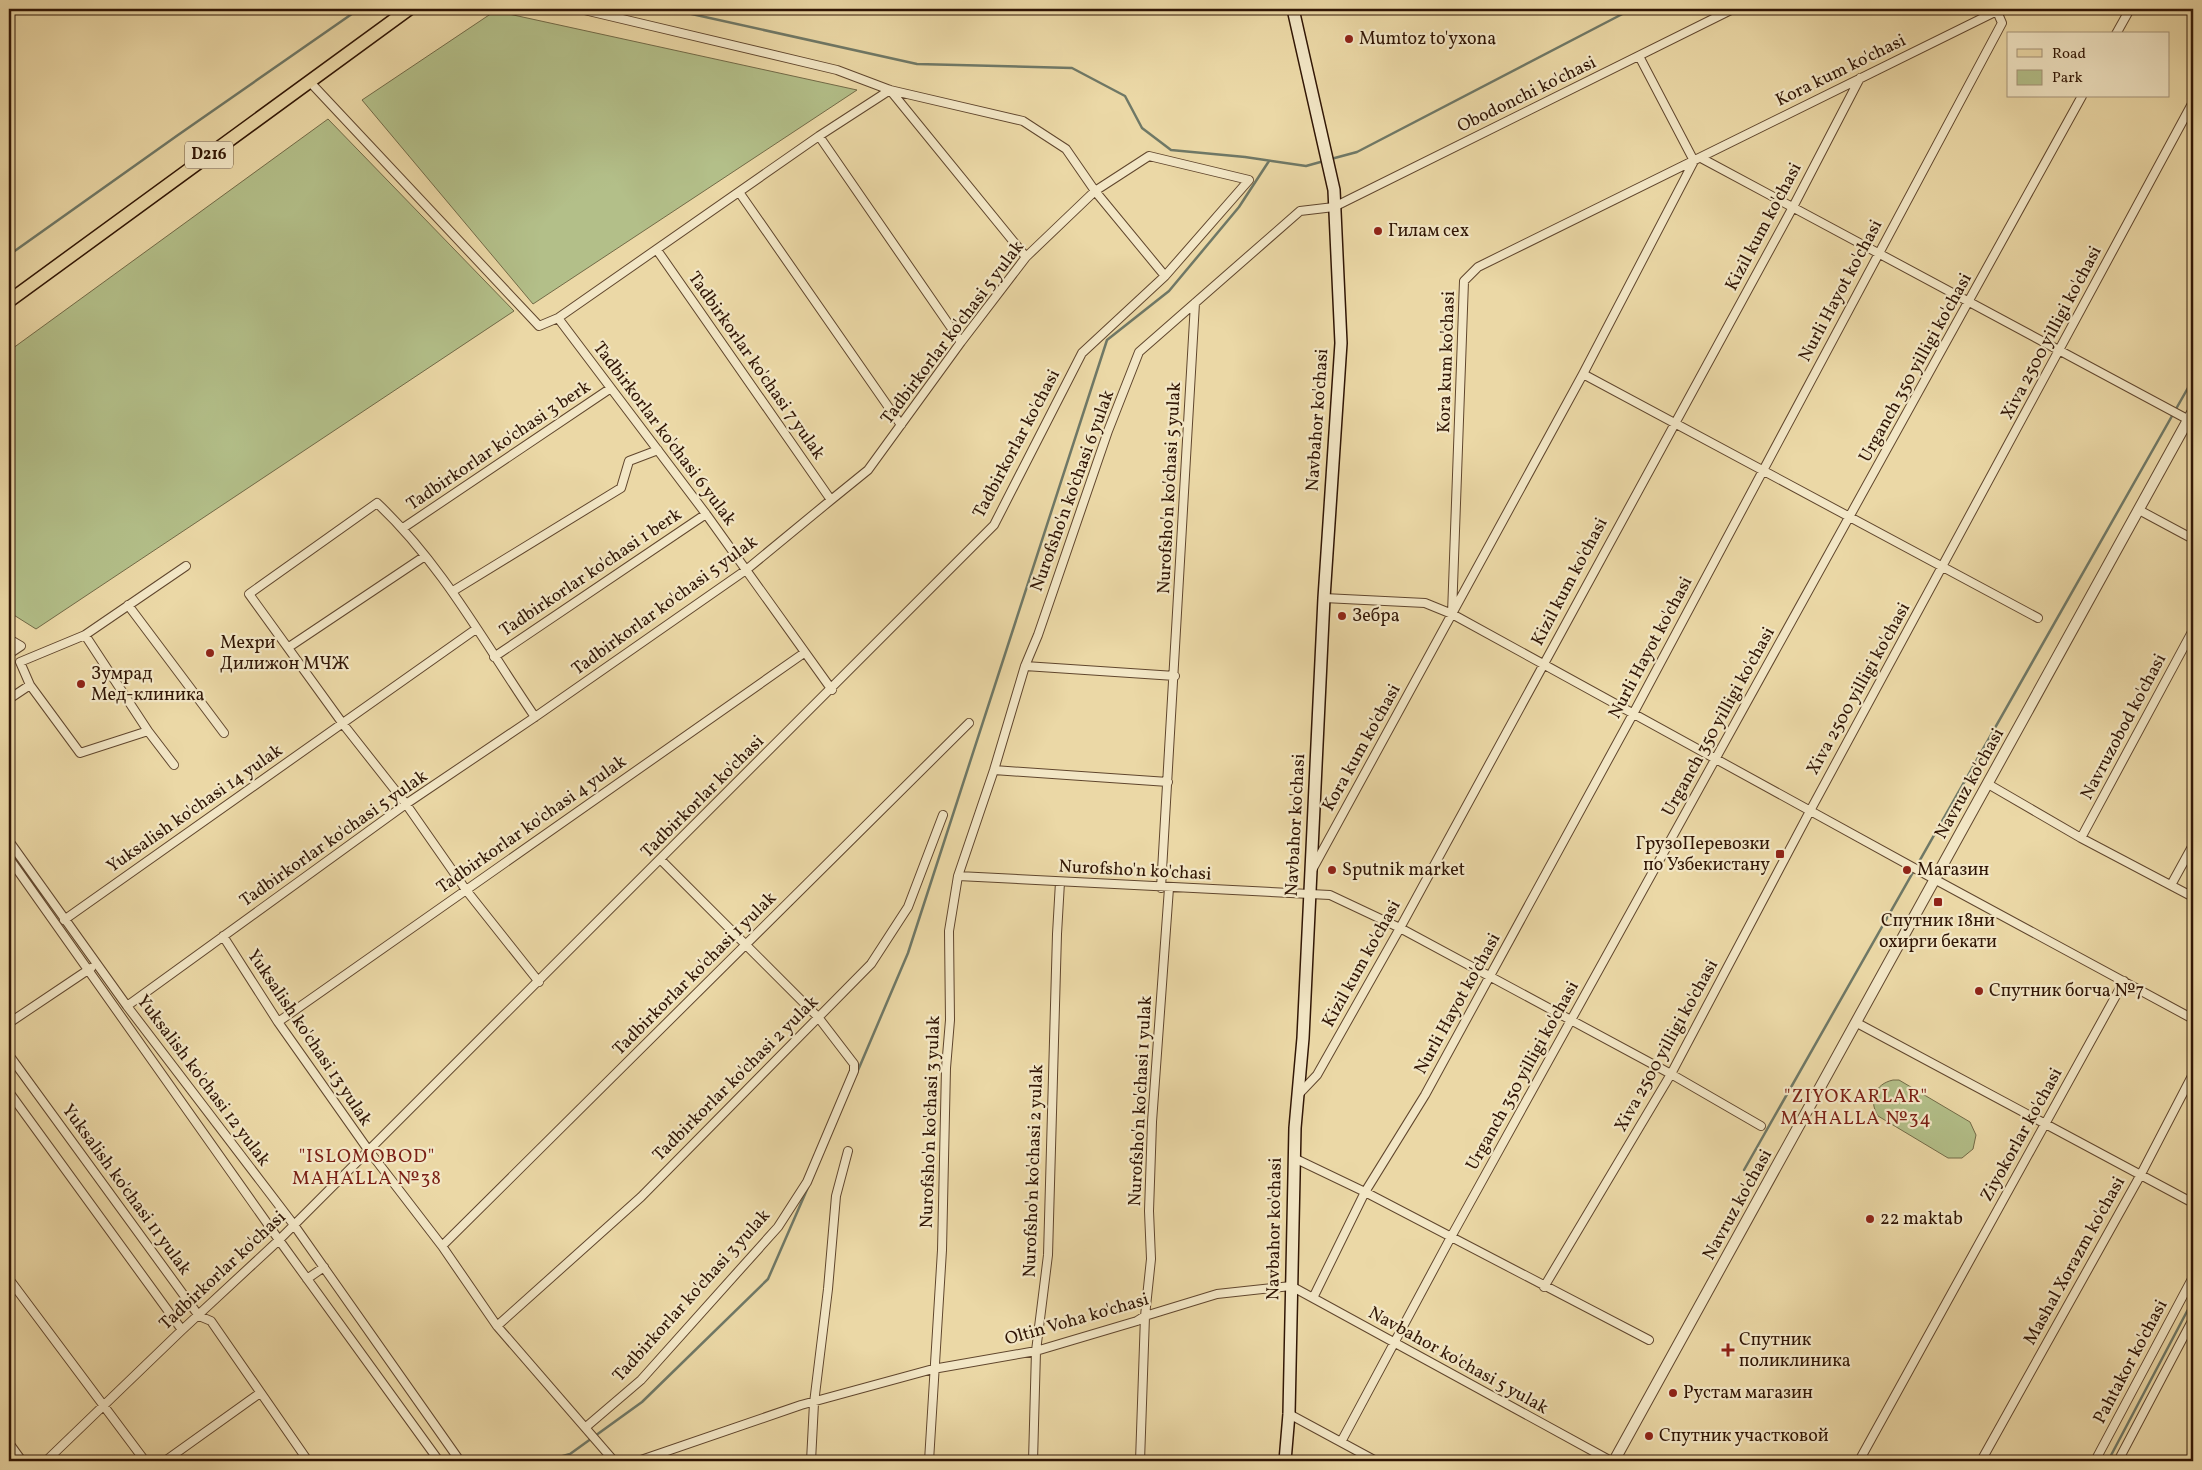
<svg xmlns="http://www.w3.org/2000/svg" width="2202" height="1470" font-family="Vollkorn,serif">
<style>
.green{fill:#b3bf89;stroke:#726a47}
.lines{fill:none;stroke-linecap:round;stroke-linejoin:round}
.stream{stroke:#6f7866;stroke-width:2.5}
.minor-casing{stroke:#60462d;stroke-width:10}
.tertiary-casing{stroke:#60462d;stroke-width:12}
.secondary-casing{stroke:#311605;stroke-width:14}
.primary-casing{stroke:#311605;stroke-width:15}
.minor{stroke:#f2e6c5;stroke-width:8}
.tertiary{stroke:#f2e6c5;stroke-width:10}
.secondary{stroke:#f2e6c5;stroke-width:11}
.primary{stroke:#ebd8a6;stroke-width:12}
.poi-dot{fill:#8f2418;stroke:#f2e6c5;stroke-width:2}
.labels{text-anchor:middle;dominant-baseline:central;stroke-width:4.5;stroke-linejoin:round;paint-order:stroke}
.shield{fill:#f2e6c5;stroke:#6b543f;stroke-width:1}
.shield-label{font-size:16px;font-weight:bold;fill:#311605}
.poi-label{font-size:18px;fill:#311605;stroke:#f2e6c5;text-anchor:start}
.street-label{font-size:18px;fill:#311605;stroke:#f2e6c5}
.neighbourhood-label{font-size:19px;letter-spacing:1px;fill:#7a1f14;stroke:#f2e6c5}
</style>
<rect width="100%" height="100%" fill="#ebd8a6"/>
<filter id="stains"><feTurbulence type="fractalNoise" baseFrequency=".004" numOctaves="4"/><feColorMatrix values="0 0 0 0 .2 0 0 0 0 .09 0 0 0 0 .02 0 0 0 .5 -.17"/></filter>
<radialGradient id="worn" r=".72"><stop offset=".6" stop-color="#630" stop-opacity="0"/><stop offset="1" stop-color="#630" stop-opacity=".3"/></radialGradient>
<!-- green -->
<path class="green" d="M495,11L857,90L533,304L362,100Z
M328,119L514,311L36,629L9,612V351Z
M1893,1080H1899L1970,1122L1976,1135L1973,1149L1962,1158H1948L1878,1116C1868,1100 1875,1084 1893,1080Z"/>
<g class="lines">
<!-- stream -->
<path class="stream" d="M669,9L917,64L1072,68L1125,96L1142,128L1171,150L1245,157L1306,166L1324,161
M1331,159L1357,152L1632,9
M9,255L178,135L359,9
M856,1075L908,953L1107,340L1169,291L1239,207L1269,161
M1744,1170L2193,379
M545,1461L570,1454L642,1402L768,1279L809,1185
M2108,1461L2193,1300"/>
<!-- minor casing -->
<g class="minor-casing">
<path id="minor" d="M580,9L837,70L890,90
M2116,34L2130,9
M309,81L539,326L558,318L819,136L890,90
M819,136L961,342
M1701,158L2189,420
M739,192L901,425
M657,250L831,500
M1026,257L890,90L1023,121L1066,149L1095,191L1165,276
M558,318L706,514L832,690
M1583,374L2038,618
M2139,510L2193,539
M403,528L611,388
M453,591L621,488L629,461L658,450
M1324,598L1425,603L1452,614L1936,880L2193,1019
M128,605L224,733
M1452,614L1464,281L1478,267L2001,9
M85,635L148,731
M9,639L21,646L9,654
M289,647L425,556
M494,657L706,514
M1025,666L1175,676
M30,685L20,662L85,635L186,566
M9,699L30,685L80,753L148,731L174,765
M535,717C485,644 442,564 377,503L249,594L343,724L406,804L466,890L539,982
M994,770L1168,782
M1988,784L2081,838L2193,897
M2081,838L2193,630
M9,841L127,1006L294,1225L460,1461
M9,858L279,1240L439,1461
M1312,870L1583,374L1694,161L1639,56
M958,876L1330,895L1400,928L1671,1074L1761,1126
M2171,885L2193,845
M1161,888L1195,303
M64,920L476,629
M223,936L278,1022L369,1151L442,1246L497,1326L614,1461
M278,1022L804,653
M9,1023L91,968
M1857,1023L2193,1203
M9,1055L199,1316L211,1321L308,1461
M9,1092L182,1330
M1298,1095L1317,1075L1400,928L1793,207L1860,78
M1294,1158L1365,1192L1649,1340
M442,1246L969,723
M9,1279L145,1461
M307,1279L324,1267
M1544,1287L1671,1074L1810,811L2193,102
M1313,1298L1365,1192L1425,1095L1633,714L2002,23L1996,9
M497,1326L641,1197L871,964L908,907L943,815
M1289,1414L1376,1461
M586,1427L641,1380L778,1227L807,1182L854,1071V1064L818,1017L661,860
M1341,1442L1451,1237L2082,96
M9,1443L22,1461
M46,1461L182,1330L279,1240L994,525L1082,353L1165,276L1249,180L1149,156L1095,191L1026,257L961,342L868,470L831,500L746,570L535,717L406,804L127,1006
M165,1461L260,1393
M638,1461L801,1405L933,1369L1036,1351L1137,1321L1145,1316L1217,1294L1291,1286L1611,1461
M811,1461L814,1403L828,1289L836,1196L848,1151
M929,1461L942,1250L946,1068L950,1020L949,931L958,876L994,770L1025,666L1038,635L1108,431L1139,352L1300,211L1334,207L1733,9
M1033,1461L1036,1351L1048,1255L1057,934L1060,882
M1140,1461L1145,1316L1151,1259L1149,1211L1152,1122L1169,888
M1859,1461L2124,981
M1981,1461L2140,1176L2193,1074
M2095,1461L2193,1277
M2118,1461L2193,1319"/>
</g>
<!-- tertiary casing -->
<g class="tertiary-casing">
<path id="tertiary" d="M1614,1461L2193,411"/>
</g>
<!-- secondary casing -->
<g class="secondary-casing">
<path id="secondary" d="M1285,1461L1289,1414L1295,1128L1303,1038L1324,598L1341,343L1334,190L1293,9"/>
</g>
<!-- primary casing -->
<g class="primary-casing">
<path id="primary" d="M9,301L409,9"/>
</g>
<!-- minor -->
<use href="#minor" class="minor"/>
<!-- tertiary -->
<use href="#tertiary" class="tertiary"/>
<!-- secondary -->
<use href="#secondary" class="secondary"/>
<!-- primary -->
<use href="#primary" class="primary"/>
</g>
<!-- markers -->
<g class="poi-dot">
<circle cx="1349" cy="39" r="5"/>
<circle cx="1378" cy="231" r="5"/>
<circle cx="1342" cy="616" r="5"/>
<circle cx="210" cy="653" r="5"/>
<circle cx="81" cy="684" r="5"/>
<rect x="1775" y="849" width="10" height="10" rx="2.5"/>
<circle cx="1332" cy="870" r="5"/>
<circle cx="1907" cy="870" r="5"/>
<rect x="1933" y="897" width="10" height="10" rx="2.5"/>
<circle cx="1979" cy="991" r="5"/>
<circle cx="1870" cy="1219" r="5"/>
<path d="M1725.5 1342.5h5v5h5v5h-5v5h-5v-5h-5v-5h5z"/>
<circle cx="1673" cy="1393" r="5"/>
<circle cx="1649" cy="1436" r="5"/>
</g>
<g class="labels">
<!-- shield labels -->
<rect class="shield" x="185" y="141.5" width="48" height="27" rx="4"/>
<g class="shield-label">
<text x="209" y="155">D216</text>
</g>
<!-- poi labels -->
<g class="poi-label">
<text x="1359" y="39">Mumtoz to'yxona</text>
<text x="1388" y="231">Гилам сех</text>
<text x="1352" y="616">Зебра</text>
<text x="220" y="643">Мехри<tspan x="220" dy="21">Дилижон МЧЖ</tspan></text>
<text x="91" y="674">Зумрад<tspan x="91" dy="21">Мед-клиника</tspan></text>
<text x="1770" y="844" text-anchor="end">ГрузоПеревозки<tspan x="1770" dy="21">по Узбекистану</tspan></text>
<text x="1342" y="870">Sputnik market</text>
<text x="1917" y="870">Магазин</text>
<text x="1938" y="921" text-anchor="middle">Спутник 18ни<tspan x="1938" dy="21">охирги бекати</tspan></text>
<text x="1989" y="991">Спутник богча №7</text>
<text x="1880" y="1219">22 maktab</text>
<text x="1739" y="1340">Спутник<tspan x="1739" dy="21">поликлиника</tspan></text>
<text x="1683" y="1393">Рустам магазин</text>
<text x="1659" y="1436">Спутник участковой</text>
</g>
<!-- street labels -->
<g class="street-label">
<text transform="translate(1841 71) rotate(-26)">Kora kum ko'chasi</text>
<text transform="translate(1527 95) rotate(-26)">Obodonchi ko'chasi</text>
<text transform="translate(1764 227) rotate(-62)">Kizil kum ko'chasi</text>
<text transform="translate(1841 291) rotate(-62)">Nurli Hayot ko'chasi</text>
<text transform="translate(953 333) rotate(-53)">Tadbirkorlar ko'chasi 5 yulak</text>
<text transform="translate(2052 333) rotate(-62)">Xiva 2500 yilligi ko'chasi</text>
<text transform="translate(1447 362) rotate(-88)">Kora kum ko'chasi</text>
<text transform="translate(756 366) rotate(55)">Tadbirkorlar ko'chasi 7 yulak</text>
<text transform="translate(1916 368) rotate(-61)">Urganch 350 yilligi ko'chasi</text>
<text transform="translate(1318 420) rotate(-86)">Navbahor ko'chasi</text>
<text transform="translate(664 434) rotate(53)">Tadbirkorlar ko'chasi 6 yulak</text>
<text transform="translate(1017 444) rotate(-62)">Tadbirkorlar ko'chasi</text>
<text transform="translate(499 446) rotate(-34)">Tadbirkorlar ko'chasi 3 berk</text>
<text transform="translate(1170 488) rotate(-87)">Nurofsho'n ko'chasi 5 yulak</text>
<text transform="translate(1073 491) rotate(-70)">Nurofsho'n ko'chasi 6 yulak</text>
<text transform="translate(591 573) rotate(-34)">Tadbirkorlar ko'chasi 1 berk</text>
<text transform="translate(1570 582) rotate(-62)">Kizil kum ko'chasi</text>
<text transform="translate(665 606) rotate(-36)">Tadbirkorlar ko'chasi 5 yulak</text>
<text transform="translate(1651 648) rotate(-62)">Nurli Hayot ko'chasi</text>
<text transform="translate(1859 689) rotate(-61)">Xiva 2500 yilligi ko'chasi</text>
<text transform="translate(1719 722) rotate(-61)">Urganch 350 yilligi ko'chasi</text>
<text transform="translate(2124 727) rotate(-62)">Navruzobod ko'chasi</text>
<text transform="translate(1362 748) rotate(-61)">Kora kum ko'chasi</text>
<text transform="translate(1970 784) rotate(-61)">Navruz ko'chasi</text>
<text transform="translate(703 797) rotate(-45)">Tadbirkorlar ko'chasi</text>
<text transform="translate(195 809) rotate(-35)">Yuksalish ko'chasi 14 yulak</text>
<text transform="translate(532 825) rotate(-35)">Tadbirkorlar ko'chasi 4 yulak</text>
<text transform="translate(1296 825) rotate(-87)">Navbahor ko'chasi</text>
<text transform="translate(334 839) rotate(-35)">Tadbirkorlar ko'chasi 5 yulak</text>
<text transform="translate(1135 871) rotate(3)">Nurofsho'n ko'chasi</text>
<text transform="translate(1362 964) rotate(-61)">Kizil kum ko'chasi</text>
<text transform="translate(695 974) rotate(-45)">Tadbirkorlar ko'chasi 1 yulak</text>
<text transform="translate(1458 1004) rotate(-61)">Nurli Hayot ko'chasi</text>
<text transform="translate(309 1038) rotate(56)">Yuksalish ko'chasi 13 yulak</text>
<text transform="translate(1667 1046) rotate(-61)">Xiva 2500 yilligi ko'chasi</text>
<text transform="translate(1523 1076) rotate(-61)">Urganch 350 yilligi ko'chasi</text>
<text transform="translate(736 1079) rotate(-45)">Tadbirkorlar ko'chasi 2 yulak</text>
<text transform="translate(203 1081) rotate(53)">Yuksalish ko'chasi 12 yulak</text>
<text transform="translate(1141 1101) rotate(-87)">Nurofsho'n ko'chasi 1 yulak</text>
<text transform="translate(931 1122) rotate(-88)">Nurofsho'n ko'chasi 3 yulak</text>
<text transform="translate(2022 1135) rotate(-61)">Ziyokorlar ko'chasi</text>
<text transform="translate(1034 1171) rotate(-88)">Nurofsho'n ko'chasi 2 yulak</text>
<text transform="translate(126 1190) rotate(54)">Yuksalish ko'chasi 11 yulak</text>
<text transform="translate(1738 1205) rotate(-61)">Navruz ko'chasi</text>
<text transform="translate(1275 1229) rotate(-89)">Navbahor ko'chasi</text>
<text transform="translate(2075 1261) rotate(-61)">Mashal Xorazm ko'chasi</text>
<text transform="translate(223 1271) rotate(-43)">Tadbirkorlar ko'chasi</text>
<text transform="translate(692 1296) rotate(-48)">Tadbirkorlar ko'chasi 3 yulak</text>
<text transform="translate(1077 1320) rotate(-16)">Oltin Voha ko'chasi</text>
<text transform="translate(1458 1361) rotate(29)">Navbahor ko'chasi 5 yulak</text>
<text transform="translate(2131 1362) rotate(-62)">Pahtakor ko'chasi</text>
</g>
<!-- neighbourhood labels -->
<g class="neighbourhood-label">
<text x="1856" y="1097">"ZIYOKARLAR"<tspan x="1856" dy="22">MAHALLA №34</tspan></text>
<text x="367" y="1157">"ISLOMOBOD"<tspan x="367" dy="22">MAHALLA №38</tspan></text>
</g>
</g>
<!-- margin -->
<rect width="2202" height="1470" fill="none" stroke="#ebd8a6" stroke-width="30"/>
<rect x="10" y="10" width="2182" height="1450" fill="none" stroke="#311605" stroke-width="2.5"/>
<rect x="15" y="15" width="2172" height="1440" fill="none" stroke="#311605"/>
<!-- legend -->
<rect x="2007" y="32" width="162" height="65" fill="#f2e6c5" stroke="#a59378"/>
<rect x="2017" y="49" width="25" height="8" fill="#ebd8a6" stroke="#a59378"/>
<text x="2052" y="58" font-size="15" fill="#311605">Road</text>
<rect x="2017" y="70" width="25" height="15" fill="#b3bf89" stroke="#a59378"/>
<text x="2052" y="82" font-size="15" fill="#311605">Park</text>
<rect width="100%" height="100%" filter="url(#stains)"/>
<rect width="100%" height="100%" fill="url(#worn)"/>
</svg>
